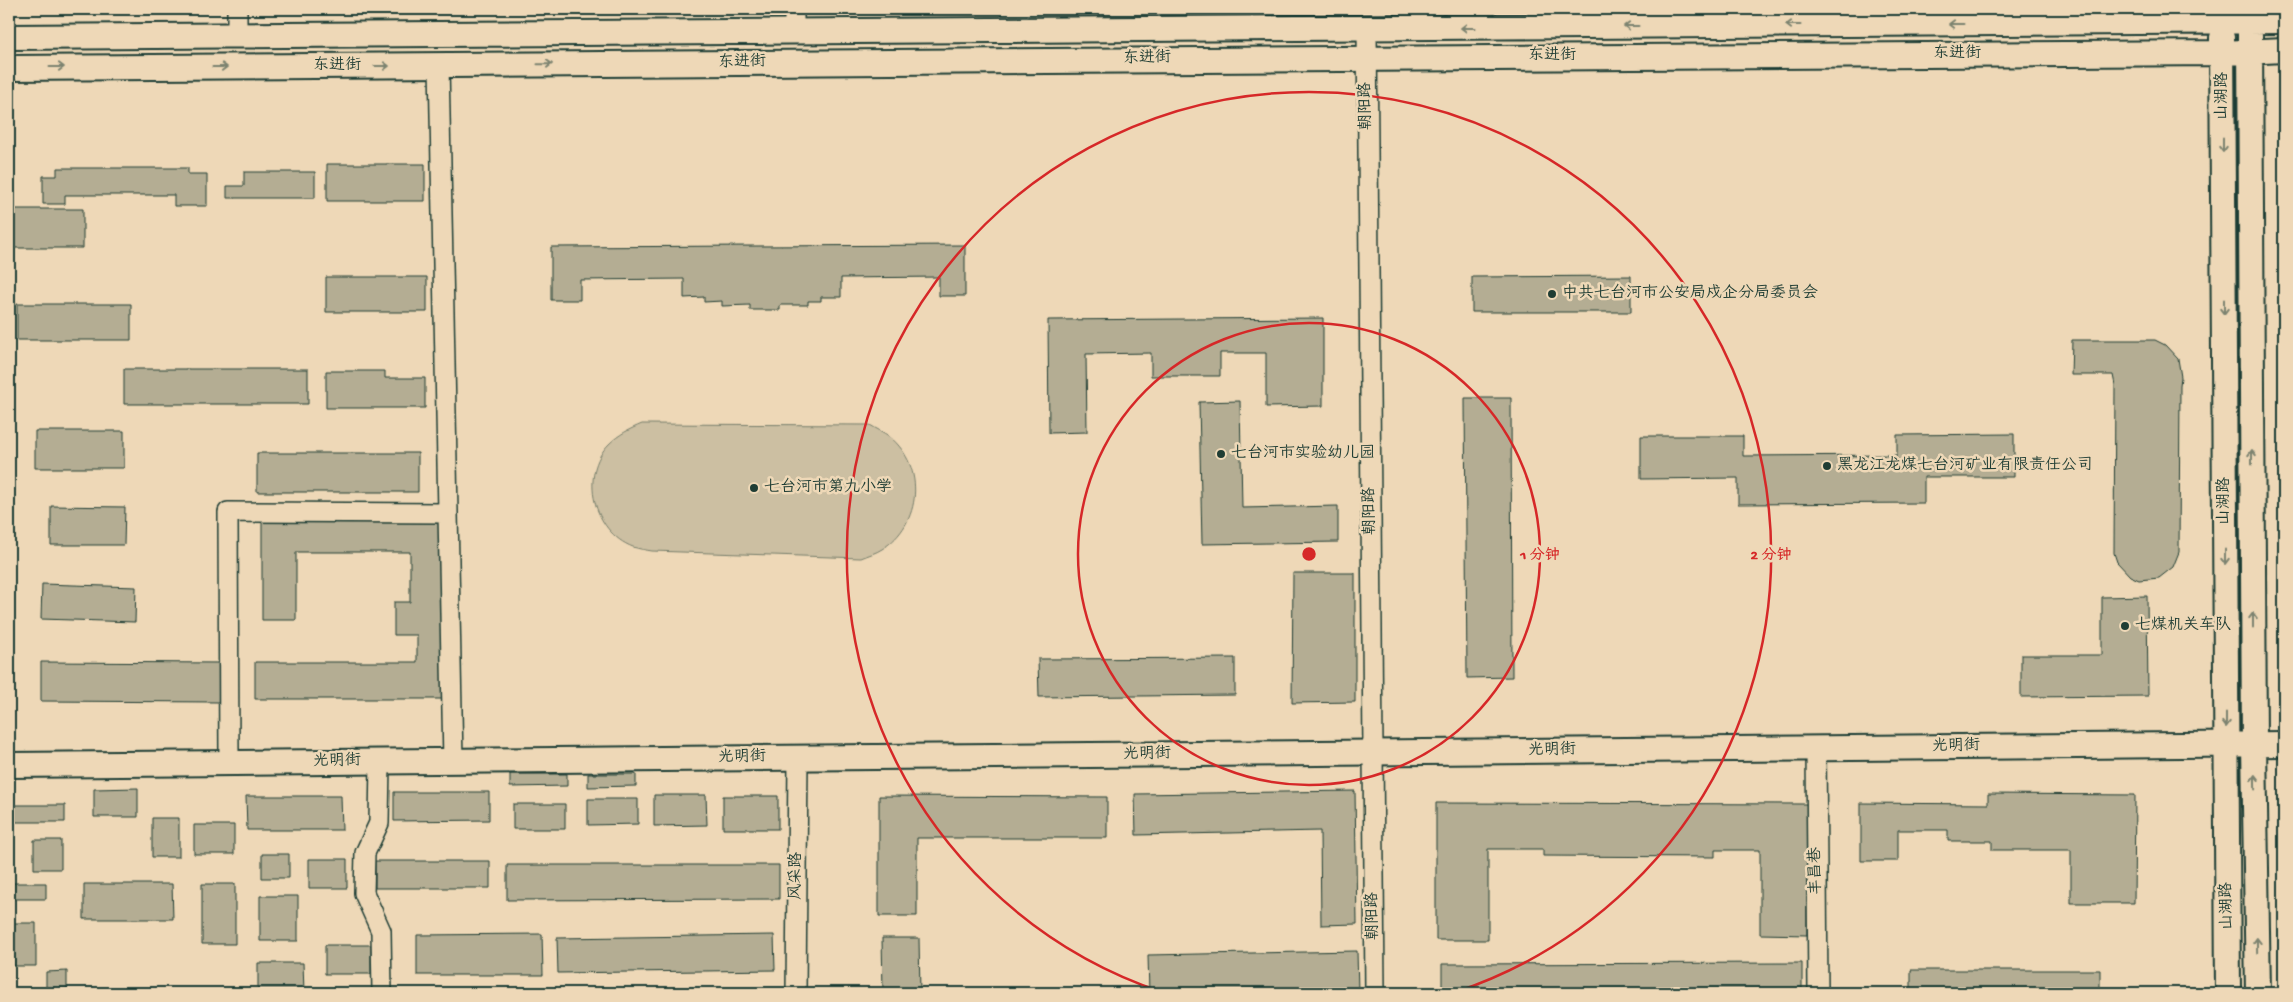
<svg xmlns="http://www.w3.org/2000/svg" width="2293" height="1002" font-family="'Gochi Hand','LXGW WenKai TC',sans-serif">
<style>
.green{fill:#ccbfa2;stroke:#767e6b}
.building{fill:#b4ad93;stroke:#1f3d34}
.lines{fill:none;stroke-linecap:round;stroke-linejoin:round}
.minor-casing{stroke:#1f3d34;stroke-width:22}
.major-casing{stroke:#1f3d34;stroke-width:28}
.minor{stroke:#eed8b7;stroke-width:19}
.major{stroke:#eed8b7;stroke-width:24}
.oneway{stroke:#7c836f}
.ring{fill:none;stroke:#d62828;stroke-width:2.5}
.poi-dot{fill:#1f3d34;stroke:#eed8b7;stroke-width:2}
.labels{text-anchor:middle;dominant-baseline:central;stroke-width:5;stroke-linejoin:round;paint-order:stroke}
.street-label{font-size:16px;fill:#1f3d34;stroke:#eed8b7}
.poi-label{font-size:16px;fill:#1f3d34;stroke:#eed8b7;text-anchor:start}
.centre{fill:#d62828;stroke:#eed8b7;stroke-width:2.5}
.ring-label{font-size:15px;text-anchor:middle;font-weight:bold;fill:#d62828;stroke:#eed8b7;stroke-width:5;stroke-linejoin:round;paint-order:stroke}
</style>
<rect width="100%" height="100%" fill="#eed8b7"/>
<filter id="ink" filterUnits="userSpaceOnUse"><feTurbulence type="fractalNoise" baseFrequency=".02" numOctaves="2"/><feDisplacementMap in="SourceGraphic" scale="10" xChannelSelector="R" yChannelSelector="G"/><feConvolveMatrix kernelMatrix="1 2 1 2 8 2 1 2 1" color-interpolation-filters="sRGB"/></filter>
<g filter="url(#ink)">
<!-- green -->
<path class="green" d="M642,424L870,425C876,429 884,432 890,437C926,467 922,524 882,549C876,553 868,555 861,558L652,551C646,550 639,549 633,547C593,532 579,474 609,444C619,434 630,429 642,424Z"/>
<!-- building -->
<path class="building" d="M327,164H425V201H327Z
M57,168H188V174H207V206H174V195H65V204H43V176H57Z
M244,172H315V198H227V186H244Z
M9,209H83V248H9Z
M965,245V296H939V277L841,278V297H821V301H808V305H780V310H750V305L722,306V301L704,302V297L684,298V279L580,280V300H551V247Z
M1631,276V312H1472V277Z
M326,277H427V312H326Z
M17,304H131V340H17Z
M1323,318V406L1266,407V353H1220V376H1151V353L1086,354L1087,432L1049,433L1048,320Z
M2072,340H2155L2165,345L2178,359L2181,377L2180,385L2179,552L2173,567L2159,578L2139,580L2130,576L2117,562L2114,553L2115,385L2113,375H2071Z
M124,369H308V404H124Z
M326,371H385V378H425V408H326Z
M1465,398H1511L1512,677L1467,678Z
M1240,401L1242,508L1338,506V542L1202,544L1199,402Z
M35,431H124V468H35Z
M2014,434V477H1924V503L1738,504V478L1641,479V436H1743V456L1897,455V435Z
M257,453H418V492H257Z
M51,506L125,507L124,545H51Z
M262,520H444V699H255V662H417V635H394V602H410V552H296V620H262Z
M1293,573H1355V702L1292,703Z
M42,584L136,587L135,622L41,619Z
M2147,596L2148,696L2021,697V655H2102V597Z
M1235,658V695L1039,697L1038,659Z
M41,662L221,663L220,702L41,701Z
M510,774H567V786L510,787Z
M588,774H636V786L588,787Z
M138,788V817H94V789Z
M1355,791L1357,924L1321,925L1320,831L1136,835L1135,794Z
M394,792H489V820L394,821Z
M1988,794L2135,795L2134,903H2071V850H1992V841H1948V830H1898V861H1861V803L1988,804Z
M654,795H706L707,825L654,826Z
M246,796H341L342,830H247Z
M723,796H778V829H723Z
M879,796L1107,797V838H917V916H879Z
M588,799H638V824L588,825Z
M1436,803L1807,804V935L1760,934V850H1715V857L1543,856V849H1488V940H1436Z
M513,804H565V829H513Z
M11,805H65V822H11Z
M152,818H179V857H152Z
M194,825H234V854H194Z
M34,840H61V869H34Z
M262,854H289V878H262Z
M309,859H347V888H309Z
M375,861H490V888H375Z
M507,865H779V899L507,900Z
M9,883H46V899H9Z
M84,884H172L173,919H84Z
M202,884H235V944H202Z
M260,896H298V941H260Z
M9,923H36V966H9Z
M542,934L543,975H417V935Z
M774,935L775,970L558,973L557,938Z
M882,938H919L920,993H883Z
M325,945H371V974H325Z
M1357,951L1358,993H1326V990L1149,993L1148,955Z
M258,963H303L304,992H258Z
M1802,963V993H1442V964Z
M1911,970H2100V993H1911Z
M67,971V989H46V972Z"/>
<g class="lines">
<!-- minor casing -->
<g class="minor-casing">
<path id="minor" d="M237,9V37
M794,9V33
M1367,28L1375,993
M439,65L453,761
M1816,748L1818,993
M380,762L379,823L365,853L364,893L381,931L382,993
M229,763L228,512L448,513
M796,993L798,758"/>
</g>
<!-- major casing -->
<g class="major-casing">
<path id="major" d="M2250,35L2254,744L2258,993
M9,37L2284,21
M2222,38L2228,993
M9,68L2223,53L2284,50
M9,765L2284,744"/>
</g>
<!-- minor -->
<use href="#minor" class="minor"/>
<!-- major -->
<use href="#major" class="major"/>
</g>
<!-- one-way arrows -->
<defs><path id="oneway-shaft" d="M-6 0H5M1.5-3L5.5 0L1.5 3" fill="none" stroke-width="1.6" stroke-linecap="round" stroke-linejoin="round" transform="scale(1.25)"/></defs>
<g class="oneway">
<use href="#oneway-shaft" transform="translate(1956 24) rotate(180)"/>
<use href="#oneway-shaft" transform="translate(1793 25) rotate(180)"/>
<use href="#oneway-shaft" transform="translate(1631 26) rotate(180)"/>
<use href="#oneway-shaft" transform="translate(1468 28) rotate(180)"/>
<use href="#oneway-shaft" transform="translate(545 64) rotate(-1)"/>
<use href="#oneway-shaft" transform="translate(382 66)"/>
<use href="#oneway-shaft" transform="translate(57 67)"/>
<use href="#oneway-shaft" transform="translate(220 67)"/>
<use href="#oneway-shaft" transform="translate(2223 145) rotate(90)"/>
<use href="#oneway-shaft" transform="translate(2224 307) rotate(90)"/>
<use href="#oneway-shaft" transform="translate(2252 457) rotate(-90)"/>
<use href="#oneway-shaft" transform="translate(2225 557) rotate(90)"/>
<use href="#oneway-shaft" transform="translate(2253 620) rotate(-90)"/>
<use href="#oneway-shaft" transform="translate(2226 720) rotate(90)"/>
<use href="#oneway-shaft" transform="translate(2255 782) rotate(-91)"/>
<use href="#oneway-shaft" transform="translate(2257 945) rotate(-91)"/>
</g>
</g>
<!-- distance rings -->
<g class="ring">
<circle cx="1309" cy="554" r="231"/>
<path d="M1162 992A462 462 0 1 1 1456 992"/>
</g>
<!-- markers -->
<g class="poi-dot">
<circle cx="1552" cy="294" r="5"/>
<circle cx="1221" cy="454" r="5"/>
<circle cx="1827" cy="466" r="5"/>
<circle cx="754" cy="488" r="5"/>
<circle cx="2125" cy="626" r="5"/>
</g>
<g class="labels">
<!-- street labels -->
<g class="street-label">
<text x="1957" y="54">东进街</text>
<text x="1552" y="56">东进街</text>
<text transform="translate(1147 59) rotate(-1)">东进街</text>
<text transform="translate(742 63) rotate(-1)">东进街</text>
<text x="337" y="66">东进街</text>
<text transform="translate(2223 96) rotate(-90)">山湖路</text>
<text transform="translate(1367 106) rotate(-91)">朝阳路</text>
<text transform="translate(2225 501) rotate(-90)">山湖路</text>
<text transform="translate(1371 511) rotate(-91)">朝阳路</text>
<text transform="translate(1956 747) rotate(-1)">光明街</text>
<text transform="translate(1552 751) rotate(-1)">光明街</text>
<text transform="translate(1147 755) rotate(-1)">光明街</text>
<text transform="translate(742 758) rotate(-1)">光明街</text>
<text transform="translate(337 762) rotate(-1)">光明街</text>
<text transform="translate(1817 871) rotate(-91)">丰昌巷</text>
<text transform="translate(797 876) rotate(-90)">风采路</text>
<text transform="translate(2228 906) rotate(-91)">山湖路</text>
<text transform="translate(1374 916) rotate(-91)">朝阳路</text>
</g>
<!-- poi labels -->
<g class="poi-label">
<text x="1562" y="294">中共七台河市公安局戍企分局委员会</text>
<text x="1231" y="454">七台河市实验幼儿园</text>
<text x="1837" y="466">黑龙江龙煤七台河矿业有限责任公司</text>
<text x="764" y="488">七台河市第九小学</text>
<text x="2135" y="626">七煤机关车队</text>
</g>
</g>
<circle cx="1309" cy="554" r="8" class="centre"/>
<g class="ring-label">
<text x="1540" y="559">1 分钟</text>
<text x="1771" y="559">2 分钟</text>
</g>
<!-- margin -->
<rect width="2293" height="1002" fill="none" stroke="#eed8b7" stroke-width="30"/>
<rect x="15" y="15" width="2263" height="972" fill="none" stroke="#1f3d34" stroke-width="2" filter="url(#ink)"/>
</svg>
